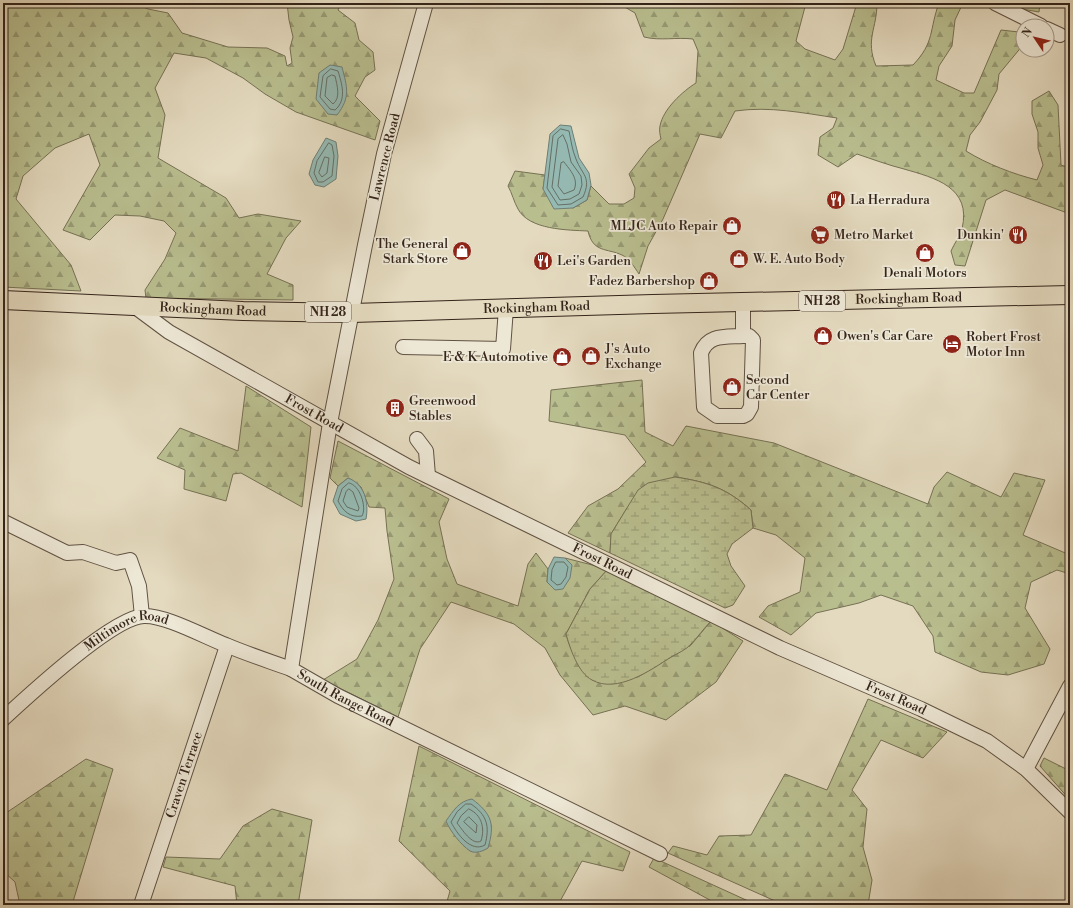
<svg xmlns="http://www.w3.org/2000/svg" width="1073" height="908" font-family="'Libre Bodoni',serif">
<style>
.forest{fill:url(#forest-firs);stroke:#767154}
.wetland{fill:url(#wetland-marsh);stroke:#767154}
.water{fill:#95bab3;stroke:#6e7e76}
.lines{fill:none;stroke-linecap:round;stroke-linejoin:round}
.shore{stroke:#646f66;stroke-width:1}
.minor-casing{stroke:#605243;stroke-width:16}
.major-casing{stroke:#34241a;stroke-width:20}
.minor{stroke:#ede7d5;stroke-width:14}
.major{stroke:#e4dabf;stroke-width:18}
.labels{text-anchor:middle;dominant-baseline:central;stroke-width:3.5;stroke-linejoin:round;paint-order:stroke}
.shield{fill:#ede7d5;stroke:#6c5e52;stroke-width:1}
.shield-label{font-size:12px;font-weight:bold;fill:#34241a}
.street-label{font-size:13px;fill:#34241a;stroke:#ede7d5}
.poi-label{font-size:13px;fill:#34241a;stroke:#ede7d5;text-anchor:start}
</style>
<defs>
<pattern id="forest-firs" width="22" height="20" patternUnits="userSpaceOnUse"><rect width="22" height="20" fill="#b9be8f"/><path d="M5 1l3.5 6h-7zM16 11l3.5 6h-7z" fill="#979a74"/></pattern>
<pattern id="wetland-marsh" width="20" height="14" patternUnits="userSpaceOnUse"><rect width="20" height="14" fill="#b9be8f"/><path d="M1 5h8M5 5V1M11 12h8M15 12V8" fill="none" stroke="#979a74"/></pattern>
</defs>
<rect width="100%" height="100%" fill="#e4dabf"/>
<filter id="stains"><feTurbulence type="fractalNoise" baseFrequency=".005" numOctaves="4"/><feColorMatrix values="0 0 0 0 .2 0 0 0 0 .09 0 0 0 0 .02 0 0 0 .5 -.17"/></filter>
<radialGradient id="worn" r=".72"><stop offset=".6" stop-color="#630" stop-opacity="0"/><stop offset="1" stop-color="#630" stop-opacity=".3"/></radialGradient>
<!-- forest -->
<path class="forest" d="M3,3H135L148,9L168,13L182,33L228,47L267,48L285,56L287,66L292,63L290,48L293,37L289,20L287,3H341L338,10L355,23L359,40L373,52L375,70L365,77L355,96L380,121L375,140L296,112L265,94L243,78L206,58L174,53L155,88L165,115L158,158L226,198L239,218L258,214L301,221L286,238L267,274L293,285V300L146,298L145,290L165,259L176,233L164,221L140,216L115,215L90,240L63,230L100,165L89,134L55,148L23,176L16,199L71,265L81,291L3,287Z
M618,3H806L796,41L805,49L835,60L843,49L857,3H877C877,29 865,39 876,66L913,65C935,42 929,30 939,3H963L955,20L952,46L939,66L936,80L964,93H974L1001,30L1019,32L1023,39V45L999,74L997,90L980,122L970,135L966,151C987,164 1013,174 1037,180L1043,165L1038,148V132L1032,114V101L1049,91L1058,105L1061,165L1070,168V214L1005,190L986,200L965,266L955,265L951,251C954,244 960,236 962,229C972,187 935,178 904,169C888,165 872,159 857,154L838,167L818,155L820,137L833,128L837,118C803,113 770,106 735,111L721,138L700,134L663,219L648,246L639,274C635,268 629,258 622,255C607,248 593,253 588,231C568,230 529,230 518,209C514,202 512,193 508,186L515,171L545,175L543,189L573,208L587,200L591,186L609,204H624L634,198L635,188L629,174L649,148L661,139C660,135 659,130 660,126C663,109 683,91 696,83L698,51L693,39C677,37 660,41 644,37L635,13Z
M1018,3H1040L1039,12L1016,8Z
M642,380L645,432L673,446L686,426L774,443L928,504L934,487L947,472L1001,497L1014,473L1045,480L1023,535L1070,555V574L1057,570L1031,582L1025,608L1050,649L1044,664L1008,675L981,672L935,652L933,636L913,606L881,595L859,603L816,613L791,635L759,617L768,606L800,592L805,558L776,535L753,528L751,510C726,488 708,482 675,477L627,508L611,534L610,553L568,533L588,506L618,489L646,462L625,435L549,421L551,390Z
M246,386L311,427L302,507L241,473L233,474L226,501L184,489L185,470L157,458L180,428L238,451Z
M338,441L449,499L439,522L447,559L457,584L518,606L528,564L536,553L548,569L547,582L572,565L565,558L608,569L590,589L566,634C571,653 579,665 592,680L638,677L691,645L711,621L743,641L716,682L666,720L625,706L593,715L560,675L545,648L514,624L451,602L420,649L398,717L323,680L357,659L378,620L394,579L387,531L385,508L369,507L361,487L348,478L338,486L330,478Z
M868,699L947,732L923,758L881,740L852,790L867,809L863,847L872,880L868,905H784L668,853L673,846L707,855L719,836L751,835L785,774L827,790Z
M419,746L630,852L623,871L582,861L558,905H446L450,891L399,841Z
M1044,758L1070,771V800L1040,766Z
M86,759L113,769L72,905H20L15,882L3,871V815Z
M272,809L312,820L298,905H237L235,886L163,867L166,857L220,859L243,826Z
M654,858L757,905H719L649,867Z"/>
<!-- wetland -->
<path class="wetland" d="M675,477C708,482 726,488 751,510L753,528L732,544L727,554L731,566L745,586L733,605L725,608L610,553L611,534L638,490L648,483Z
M608,569L711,621C704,628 698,637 691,644C686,650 678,653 671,657C651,670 617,694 592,680C578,673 570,648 566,634L590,589Z"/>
<!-- water -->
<path class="water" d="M330,65L342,67C347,87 351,97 337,115L328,114L316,99L319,73Z
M560,125L571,126L579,158L589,173L591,185L587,200L573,208L554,209L543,189L550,134Z
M326,138L336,142L338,156L336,179L324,187L315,185L309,174L313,160Z
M348,478C365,484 369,503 366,519L356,521L340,514L333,501L338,486Z
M554,557L565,558L572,565L570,578L563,589L555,590L547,582L548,569Z
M472,799C492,814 495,824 488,848C483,851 476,854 470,851C461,845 450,831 446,821C453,811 459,801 472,799Z"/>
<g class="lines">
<!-- shore -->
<path class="shore" d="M331,69L338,71C342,84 347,100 335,110L330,109L320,97L323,76Z
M332,75L335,76C337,85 341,98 333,104L325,96L327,78Z
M561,129L569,131C571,140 572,150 576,159C582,175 592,177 583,197L571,204L558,205L547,188L553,136Z
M563,135L567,144L571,162L581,176L582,185L579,194L570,199L560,200L552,187L558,139Z
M329,143L332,145L334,156L332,176L323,182H318L314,173L317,161Z
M325,157L329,158L327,173L322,177L319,173Z
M564,162C570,170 579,179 574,190L564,194L558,186L561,163Z
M349,483C360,485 367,507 362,516C350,518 343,511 338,501L342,489Z
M349,489L353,492L359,508L358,511L347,507L343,501L346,492Z
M556,562H564L568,567L566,577L561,584L557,585L551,580L552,570Z
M466,804H471C487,815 490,826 485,845C471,853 457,834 451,822L457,812Z
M469,809C482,815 485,828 481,841C472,846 462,829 457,823L461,816Z
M469,817L477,825L476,833L464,822Z"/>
<!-- minor casing -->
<g class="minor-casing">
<g id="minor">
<path id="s1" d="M426,3L384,154L365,245L330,423L291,669L338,696L660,854"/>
<path d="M995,3L1041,26"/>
<path d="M1047,29L1060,35"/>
<path id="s2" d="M134,306L169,332L409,467L780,648L921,709L987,741L1026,769L1070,812"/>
<path d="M743,336H749L753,340L751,407L747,414L743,416H717L704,407L701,353C708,334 725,337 743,336Z"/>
<path d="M743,336V302"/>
<path d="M403,347L503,349L506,308"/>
<path d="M417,439L426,451L428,476"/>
<path d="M4,522L67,553L83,552L116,563L130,560L139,586L142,616"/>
<path id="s3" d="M3,719C28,696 113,617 144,616C165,615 205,637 226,645C247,654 269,661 291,669"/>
<path d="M1026,769L1070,686"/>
<path id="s4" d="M141,905L227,646"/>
</g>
</g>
<!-- major casing -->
<g class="major-casing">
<g id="major">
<path id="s5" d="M3,300L243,311L352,313L653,304L1070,295"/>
</g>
</g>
<!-- minor -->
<use href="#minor" class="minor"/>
<!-- major -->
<use href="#major" class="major"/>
</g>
<!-- icons -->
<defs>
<g id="restaurant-disc" transform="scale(1)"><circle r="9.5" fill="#8f2418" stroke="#ede7d5"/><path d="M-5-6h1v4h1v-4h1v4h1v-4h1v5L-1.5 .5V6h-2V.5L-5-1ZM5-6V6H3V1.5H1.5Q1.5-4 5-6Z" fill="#fff"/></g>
<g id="shop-disc" transform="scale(1)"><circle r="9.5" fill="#8f2418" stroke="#ede7d5"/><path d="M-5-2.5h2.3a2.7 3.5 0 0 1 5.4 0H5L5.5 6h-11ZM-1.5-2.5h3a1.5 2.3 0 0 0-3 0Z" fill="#fff"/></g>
<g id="supermarket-disc" transform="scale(1)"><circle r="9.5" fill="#8f2418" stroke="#ede7d5"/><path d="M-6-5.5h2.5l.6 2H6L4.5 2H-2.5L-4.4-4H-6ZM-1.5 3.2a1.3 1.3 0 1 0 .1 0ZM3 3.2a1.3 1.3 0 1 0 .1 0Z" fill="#fff"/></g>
<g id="hotel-disc" transform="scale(1)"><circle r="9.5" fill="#8f2418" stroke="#ede7d5"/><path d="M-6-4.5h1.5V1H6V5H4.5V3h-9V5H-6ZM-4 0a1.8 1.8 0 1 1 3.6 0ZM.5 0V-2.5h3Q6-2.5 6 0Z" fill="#fff"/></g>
<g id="building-disc" transform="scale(1)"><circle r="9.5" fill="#8f2418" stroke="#ede7d5"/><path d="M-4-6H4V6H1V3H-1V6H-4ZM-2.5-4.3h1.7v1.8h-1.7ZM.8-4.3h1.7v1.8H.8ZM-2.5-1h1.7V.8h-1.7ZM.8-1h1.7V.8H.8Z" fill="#fff"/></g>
</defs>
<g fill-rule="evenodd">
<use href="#restaurant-disc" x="836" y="200"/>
<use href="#shop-disc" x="732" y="226"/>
<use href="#supermarket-disc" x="820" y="235"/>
<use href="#restaurant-disc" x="1018" y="235"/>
<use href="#shop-disc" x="462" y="251"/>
<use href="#shop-disc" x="925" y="253"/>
<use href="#shop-disc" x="739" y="259"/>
<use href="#restaurant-disc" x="543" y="261"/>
<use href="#shop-disc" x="709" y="281"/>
<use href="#shop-disc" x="823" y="336"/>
<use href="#hotel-disc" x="952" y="344"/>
<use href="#shop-disc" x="591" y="356"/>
<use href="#shop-disc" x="562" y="357"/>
<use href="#shop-disc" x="732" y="387"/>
<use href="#building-disc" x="395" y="408"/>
</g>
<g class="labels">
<!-- shield labels -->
<g class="shield">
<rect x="799" y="291" width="46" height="20" rx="3"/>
<rect x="305" y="302" width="46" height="20" rx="3"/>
</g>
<g class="shield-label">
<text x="822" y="301">NH 28</text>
<text x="328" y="312">NH 28</text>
</g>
<!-- street labels -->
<g class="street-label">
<text transform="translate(385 157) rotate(-76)">Lawrence Road</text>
<text stroke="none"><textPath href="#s5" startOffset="906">Rockingham Road</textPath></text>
<text stroke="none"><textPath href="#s5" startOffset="534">Rockingham Road</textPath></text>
<text stroke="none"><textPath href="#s5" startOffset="210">Rockingham Road</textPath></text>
<text stroke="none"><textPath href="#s2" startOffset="210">Frost Road</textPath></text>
<text stroke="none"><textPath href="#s2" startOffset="534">Frost Road</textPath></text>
<text stroke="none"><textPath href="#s3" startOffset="155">Miltimore Road</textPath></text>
<text stroke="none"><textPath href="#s1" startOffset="742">South Range Road</textPath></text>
<text stroke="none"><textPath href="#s2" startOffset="858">Frost Road</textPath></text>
<text stroke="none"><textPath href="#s4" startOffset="137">Craven Terrace</textPath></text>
</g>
<!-- poi labels -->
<g class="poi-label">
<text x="850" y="200">La Herradura</text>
<text x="718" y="226" text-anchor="end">MLJC Auto Repair</text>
<text x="834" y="235">Metro Market</text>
<text x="1004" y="235" text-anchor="end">Dunkin'</text>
<text x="448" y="244" text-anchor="end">The General<tspan x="448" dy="15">Stark Store</tspan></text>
<text x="753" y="259">W. E. Auto Body</text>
<text x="557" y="261">Lei's Garden</text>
<text x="925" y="273" text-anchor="middle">Denali Motors</text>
<text x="695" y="281" text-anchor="end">Fadez Barbershop</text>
<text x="837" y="336">Owen's Car Care</text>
<text x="966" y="337">Robert Frost<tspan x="966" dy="15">Motor Inn</tspan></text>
<text x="605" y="349">J's Auto<tspan x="605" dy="15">Exchange</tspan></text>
<text x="548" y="357" text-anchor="end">E &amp; K Automotive</text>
<text x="746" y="380">Second<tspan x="746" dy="15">Car Center</tspan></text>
<text x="409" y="401">Greenwood<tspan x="409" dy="15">Stables</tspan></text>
</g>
</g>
<!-- margin -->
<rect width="1073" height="908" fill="none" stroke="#e4dabf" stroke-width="16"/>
<rect x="4" y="4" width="1065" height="900" fill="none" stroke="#34241a" stroke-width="2"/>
<rect x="8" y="8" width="1057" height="892" fill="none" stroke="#34241a"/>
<!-- north arrow -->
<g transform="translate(1035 38) rotate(305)"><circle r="19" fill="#ede7d5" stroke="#a3998a"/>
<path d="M0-3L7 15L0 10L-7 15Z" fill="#8f2418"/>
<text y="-6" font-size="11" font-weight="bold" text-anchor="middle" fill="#34241a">N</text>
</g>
<rect width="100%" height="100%" filter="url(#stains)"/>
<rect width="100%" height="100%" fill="url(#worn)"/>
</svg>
